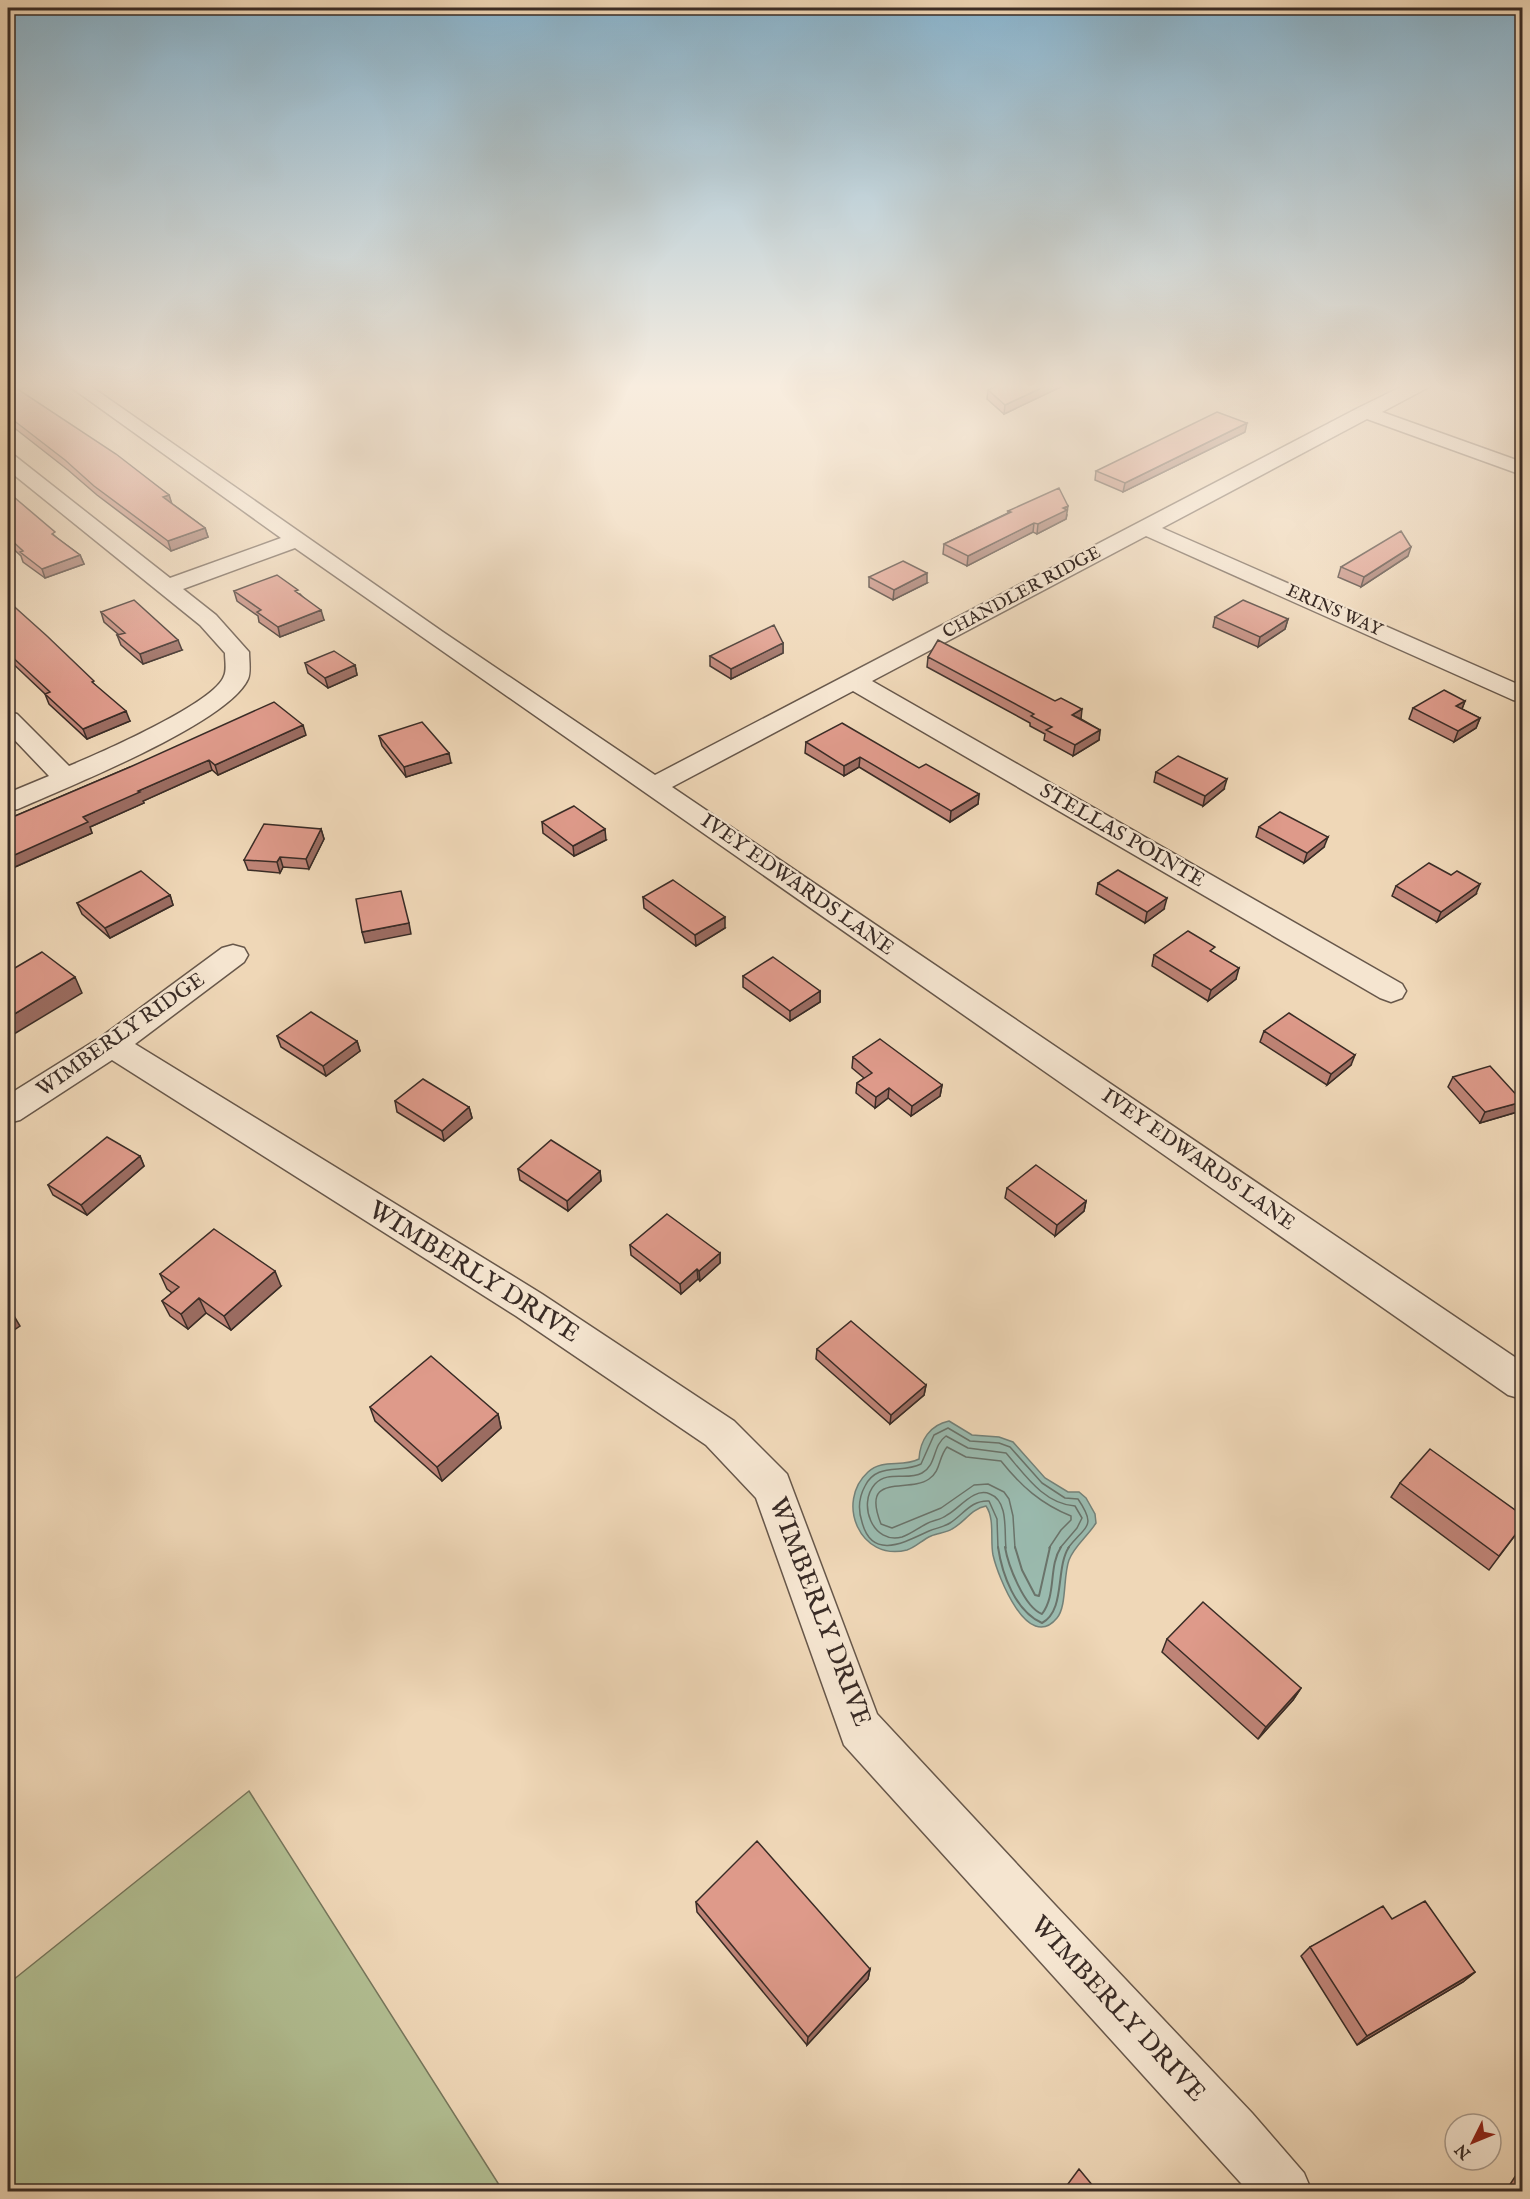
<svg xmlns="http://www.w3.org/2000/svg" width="1530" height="2199" font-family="'IM FELL English',serif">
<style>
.green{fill:#b2bf93;stroke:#76765c;stroke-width:1.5}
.water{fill:#9abaae;stroke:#748178;stroke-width:1.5}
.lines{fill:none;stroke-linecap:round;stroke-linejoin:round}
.shore-far1{stroke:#6a736a;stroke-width:1.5}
.shore{stroke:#6a736a;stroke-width:2}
.minor-casing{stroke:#67574a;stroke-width:3}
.minor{fill:#f5e5d0;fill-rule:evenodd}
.wall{fill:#bf8477;stroke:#3a2c26;stroke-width:1.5}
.shaded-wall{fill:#9b6c61;stroke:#3a2c26;stroke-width:1.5}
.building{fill:#de9a8a;stroke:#3a2c26;stroke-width:1.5}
.labels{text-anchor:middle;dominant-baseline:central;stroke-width:4.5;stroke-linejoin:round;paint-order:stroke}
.far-street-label{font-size:18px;fill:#3a2c26;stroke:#f5e5d0}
.street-label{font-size:21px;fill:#3a2c26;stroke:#f5e5d0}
.near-street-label{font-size:26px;fill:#3a2c26;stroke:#f5e5d0}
</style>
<rect width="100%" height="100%" fill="#efd7b7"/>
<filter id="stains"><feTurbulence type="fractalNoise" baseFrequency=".00333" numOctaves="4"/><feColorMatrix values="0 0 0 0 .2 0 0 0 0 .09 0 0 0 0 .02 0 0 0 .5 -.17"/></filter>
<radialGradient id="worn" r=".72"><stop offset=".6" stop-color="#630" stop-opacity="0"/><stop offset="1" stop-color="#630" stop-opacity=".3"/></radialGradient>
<!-- green -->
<path class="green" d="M249,1791L503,2191H8V1984Z"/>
<!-- water -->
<path class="water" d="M949,1421L972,1435L999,1437L1013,1442L1045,1478L1068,1492H1079L1086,1498L1095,1514L1096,1523C1088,1536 1074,1546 1069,1560C1063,1576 1067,1606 1057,1618C1028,1653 998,1577 993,1555C990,1540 995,1519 986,1506C971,1509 965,1522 952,1529C946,1533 937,1533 931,1536C922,1540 916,1547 907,1550C860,1562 835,1502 868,1472C883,1458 902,1468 919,1459C920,1440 930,1425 949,1421Z"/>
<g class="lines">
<!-- shore-far1 -->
<path class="shore-far1" d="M998,1548L997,1519L989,1501C971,1500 964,1514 950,1523C944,1527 936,1528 929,1531C905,1542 872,1561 862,1522C858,1510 859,1497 865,1486C877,1462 901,1474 921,1464L934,1435L948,1428L970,1441L999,1443L1010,1447L1042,1483L1065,1498L1078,1499C1097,1527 1086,1525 1068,1548
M1006,1548C1004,1533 1009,1501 990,1494C974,1487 960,1508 947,1515C941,1520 933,1520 926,1524C918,1528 911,1534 902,1537C873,1545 857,1504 875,1484C888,1470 907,1481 922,1473C937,1465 932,1446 946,1436L968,1448L1006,1453C1025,1475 1044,1504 1075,1506L1082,1518L1077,1528L1060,1548
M1015,1548L1013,1516L1009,1499L1004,1492L988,1484L974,1485L941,1508L892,1528L881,1524C860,1471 908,1494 929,1479C941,1471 938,1458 947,1447L966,1457L1001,1461C1021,1486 1041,1504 1071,1516V1520L1061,1530L1049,1548"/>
<!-- shore -->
<path class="shore" d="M998,1547C1002,1574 1015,1611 1042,1623C1066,1610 1055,1568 1069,1547
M1005,1547C1008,1565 1024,1607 1042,1614C1057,1594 1048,1567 1061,1547
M1015,1547L1022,1570L1035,1595L1039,1596L1050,1547"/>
<!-- minor casing -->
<g class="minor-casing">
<path id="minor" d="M8,383H27L25,387L8,392Z
M65,383H86L443,632L655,775L1358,408L1409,383H1431L1429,387L1382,412L1522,462V475L1367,419L1162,528L1522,686V702L1513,700L1146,536L872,681L1402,984L1406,991L1402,998L1391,1002L1380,998L853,691L672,787L1522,1362V1399L1508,1395L295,548L183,589L216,615L249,652C249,660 251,672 248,679C229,723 65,788 18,809L8,811V793L49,776L8,733V712L17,714L69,766C98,754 215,703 224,676C227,670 225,660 225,653L200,625L8,470V454L15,456L170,578L281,538Z
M233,945L244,948L248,955L244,962L135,1044L542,1294L734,1421L787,1474L877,1714L1055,1905L1252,2113L1304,2173L1312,2192H1249L844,1745L756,1498L706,1445L516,1316L112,1060L20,1120L8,1123V1095L101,1037L222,948Z"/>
</g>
<!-- minor -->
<use href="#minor" class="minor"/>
</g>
<!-- wall -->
<path class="wall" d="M1069,383L1004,414L987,399L988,390Z
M1319,383H1344L1334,388Z
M8,384L169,495L171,503L205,528L208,537L171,551L97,495L68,470L8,423Z
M1245,432L1123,492L1095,480L1096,471Z
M8,492L57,538L80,555L84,564L45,578L23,562L21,556L8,544Z
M1008,511L1067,515L1066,519L1037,534L1033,532L967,566L943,554L944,544L1008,513Z
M1408,556L1361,587L1338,577L1341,567Z
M869,577L927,583L893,600L869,587Z
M234,591L300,594L324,620L280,637L259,622L258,616L237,601Z
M8,601L95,685L130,721L87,739L49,704L45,694L8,659Z
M101,612L182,650L143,664L121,645L117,635H119L104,622Z
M1215,617L1288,619L1285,629L1258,647L1213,627Z
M783,643V653L731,679L710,666V656Z
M928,657L1081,719L1100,730L1099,740L1073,756L1044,740L1045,734L1030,726V723L927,667Z
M305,663L355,665L357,675L328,688L308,673Z
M1465,701L1462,709L1480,718L1476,728L1454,742L1409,719L1413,708Z
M306,735L218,775L212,770L143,801L144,803L90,827L92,833L8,870V819L130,767Z
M379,736L451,763L406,777L382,746Z
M806,742L919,768L979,794L978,804L950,822L859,767L844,776L805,753Z
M1156,772L1224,789L1203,806L1154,782Z
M542,822L606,840L574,856L543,833Z
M1259,827L1324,847L1304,863L1256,837Z
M321,829L324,839L309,869L283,867L280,873L248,870L244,860Z
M1098,883L1164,909L1145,923L1096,894Z
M1396,886L1476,894L1437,922L1392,896Z
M170,895L173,905L110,938L82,914L77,903Z
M643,897L725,928L696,946L644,908Z
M1213,953L1236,979L1208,1001L1152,966L1154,955Z
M743,976L820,991V1002L790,1021L743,987Z
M1264,1031L1351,1065L1327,1085L1260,1042Z
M277,1036L357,1041L360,1051L326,1076L281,1047Z
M853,1057L942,1085L940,1096L911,1116L888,1098L875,1108L856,1093L857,1083L864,1078L852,1068Z
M1453,1077L1522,1101V1102L1517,1112L1480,1123L1448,1087Z
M395,1101L469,1107L472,1118L444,1141L397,1112Z
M140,1156L144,1166L87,1215L53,1195L48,1185Z
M518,1169L600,1171L601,1181L568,1211L520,1180Z
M1007,1188L1086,1201L1084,1211L1055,1236L1005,1198Z
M630,1245L720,1253V1263L700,1281L698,1279L681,1294L631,1255Z
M160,1274L281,1286L231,1330L206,1313L188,1329L170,1316L162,1301L172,1293L167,1289Z
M817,1349L926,1385L924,1395L890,1424L816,1359Z
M370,1407L498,1414L501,1428L442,1481L375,1421Z
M1400,1483L1522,1526L1489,1570L1391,1497Z
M1167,1639L1301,1688L1293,1700L1258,1739L1162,1652Z
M696,1902L870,1969L868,1979L807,2045L697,1912Z
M1392,1919L1475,1972L1463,1982L1357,2045L1301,1956L1310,1947Z
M1522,2166V2192H1505Z"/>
<!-- shaded-wall -->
<path class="shaded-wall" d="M1052,383H1069L1004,414L1005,405Z
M1335,383H1344L1334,388Z
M1247,423L1245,432L1123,492L1125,483Z
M169,495L172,504L163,497Z
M1068,506L1066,519L1037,534L1038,524Z
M1034,523L1033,532L967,566L968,556Z
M205,528L208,537L171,551L168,541Z
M1411,547L1408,556L1361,587L1364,577Z
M80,555L84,564L45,578L42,569Z
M927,573V583L893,600L894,590Z
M321,610L324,620L280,637L278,627Z
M1288,619L1285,629L1258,647L1260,637Z
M178,640L182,650L143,664L140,654Z
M783,643V653L731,679V669Z
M355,665L357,675L328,688L325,678Z
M1465,701L1461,711L1456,706Z
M1082,709L1081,719L1072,715Z
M126,711L130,721L87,739L83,729Z
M1480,718L1476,728L1454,742L1458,731Z
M303,725L306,735L218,775L215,765Z
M1100,730L1099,740L1073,756L1075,745Z
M449,753L451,763L406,777L404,767Z
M860,757L859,767L844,776V766Z
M209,760L212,770L143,801L144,803L90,827L92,833L8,870V858L83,817L138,791Z
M1227,779L1224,789L1203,806L1205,796Z
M979,794L978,804L950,822L951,811Z
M321,829L324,839L309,869L306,859Z
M605,829L606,840L574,856L573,846Z
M1328,837L1324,847L1304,863L1307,853Z
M280,857L283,867L280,873L277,862Z
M1480,884L1476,894L1437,922L1441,912Z
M170,895L173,905L110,938L105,928Z
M1167,898L1164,909L1145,923L1147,912Z
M725,917V928L696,946L695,935Z
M409,923L411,934L365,943L362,932Z
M1239,968L1236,979L1208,1001L1211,990Z
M75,977L82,993L9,1037L8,1033V1018Z
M820,991V1002L790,1021V1011Z
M357,1041L360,1051L326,1076L323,1066Z
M1355,1055L1351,1065L1327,1085L1331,1074Z
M942,1085L940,1096L911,1116L912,1106Z
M889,1088L888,1098L875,1108L876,1097Z
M1522,1102L1517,1112L1480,1123L1485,1112Z
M469,1107L472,1118L444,1141L442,1131Z
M140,1156L144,1166L87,1215L81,1205Z
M600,1171L601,1181L568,1211L567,1201Z
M1086,1201L1084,1211L1055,1236L1057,1225Z
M720,1253V1263L700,1281L699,1271Z
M697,1269L698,1279L681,1294L680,1284Z
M275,1271L281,1286L231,1330L224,1316Z
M199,1298L206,1313L188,1329L181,1314Z
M14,1316L20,1326L8,1334V1320Z
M926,1385L924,1395L890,1424L891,1415Z
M498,1414L501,1428L442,1481L437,1467Z
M1301,1688L1293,1700L1258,1739L1266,1727Z
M870,1969L868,1979L807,2045L808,2037Z
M1475,1972L1463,1982L1357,2045L1367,2036Z"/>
<!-- building -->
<path class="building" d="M1004,383H1052L1005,405L988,390Z
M8,384H10L116,454L169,495L163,497L205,528L168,541L94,486L65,460L8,416Z
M1217,412L1247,423L1125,483L1096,471Z
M1059,488L1068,506L1063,508L1067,510L1038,524L1034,523L968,556L944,544L1011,512L1008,511Z
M8,492L55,532L52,534L80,555L42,569L20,552L23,551L8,537Z
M1401,531L1411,547L1364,577L1341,567Z
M903,561L927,573L894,590L869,577Z
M277,575L298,590L295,591L321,610L278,627L257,612L261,610L234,591Z
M134,600L178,640L140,654L117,635L125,633L101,612Z
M1243,600L1288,619L1260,637L1215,617Z
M8,601L47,636L94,681L92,682L126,711L83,729L45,694L50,692L8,653Z
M774,625L783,643L731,669L710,656Z
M938,640L1055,701L1061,698L1082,709L1072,715L1100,730L1075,745L1046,730L1052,727L1031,716L1034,714L928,657Z
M334,651L355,665L325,678L305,663Z
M1444,690L1465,701L1456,706L1480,718L1458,731L1413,708Z
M274,702L303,725L215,765L209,760L138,791L140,792L83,817L88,822L8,858V819L130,767Z
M422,722L449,753L404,767L379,736Z
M842,723L919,768L926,764L979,794L951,811L860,757L844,766L806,742Z
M1178,756L1227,779L1205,796L1156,772Z
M574,806L605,829L573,846L542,822Z
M1280,812L1328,837L1307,853L1259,827Z
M264,824L321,829L306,859L280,857L277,862L244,860Z
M1429,863L1451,875L1457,871L1480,884L1441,912L1396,886Z
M1118,870L1167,898L1147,912L1098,883Z
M141,871L170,895L105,928L77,903Z
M673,880L725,917L695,935L643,897Z
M401,891L409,923L362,932L356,899Z
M1188,931L1215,947L1210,951L1239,968L1211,990L1154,955Z
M42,952L75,977L8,1018V972Z
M773,957L820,991L790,1011L743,976Z
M311,1012L357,1041L323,1066L277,1036Z
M1289,1013L1355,1055L1331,1074L1264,1031Z
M880,1039L942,1085L912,1106L889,1088L876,1097L857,1083L872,1073L853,1057Z
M1490,1066L1522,1101V1102L1485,1112L1453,1077Z
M423,1079L469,1107L442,1131L395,1101Z
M107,1137L140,1156L81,1205L48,1185Z
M551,1140L600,1171L567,1201L518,1169Z
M1036,1165L1086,1201L1057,1225L1007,1188Z
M667,1214L720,1253L699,1271L697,1269L680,1284L630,1245Z
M214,1229L275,1271L224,1316L199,1298L181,1314L162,1301L179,1287L160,1274Z
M8,1308L14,1316L8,1320Z
M851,1321L926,1385L891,1415L817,1349Z
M431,1356L498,1414L437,1467L370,1407Z
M1430,1449L1522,1515V1526L1499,1556L1400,1483Z
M1203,1602L1301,1688L1266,1727L1167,1639Z
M757,1841L870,1969L808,2037L696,1902Z
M1425,1901L1475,1972L1367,2036L1310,1947L1383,1906L1392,1919Z
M1079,2169L1098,2192H1062Z
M1522,2175V2192H1511Z"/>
<!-- sky -->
<linearGradient id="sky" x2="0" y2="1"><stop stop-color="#89b6d1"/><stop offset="0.56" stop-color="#f8eddf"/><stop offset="1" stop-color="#f8eddf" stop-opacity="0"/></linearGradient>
<rect width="1530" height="690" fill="url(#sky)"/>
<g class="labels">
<!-- far-street labels -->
<g class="far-street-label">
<text transform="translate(1022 593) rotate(-28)">CHANDLER RIDGE</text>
<text transform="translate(1334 611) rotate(24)">ERINS WAY</text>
</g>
<!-- street labels -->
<g class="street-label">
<text transform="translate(1122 836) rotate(30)">STELLAS POINTE</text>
<text transform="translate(797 885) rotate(35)">IVEY EDWARDS LANE</text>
<text transform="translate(121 1035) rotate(-35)">WIMBERLY RIDGE</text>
<text transform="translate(1198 1160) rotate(35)">IVEY EDWARDS LANE</text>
</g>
<!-- near-street labels -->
<g class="near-street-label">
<text transform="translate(474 1272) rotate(32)">WIMBERLY DRIVE</text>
<text transform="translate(820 1612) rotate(69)">WIMBERLY DRIVE</text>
<text transform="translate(1118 2009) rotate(47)">WIMBERLY DRIVE</text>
</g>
</g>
<!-- margin -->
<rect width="1530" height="2199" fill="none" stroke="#efd7b7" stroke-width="30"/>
<rect x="9" y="9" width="1512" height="2181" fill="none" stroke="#3a2c26" stroke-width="3"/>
<rect x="15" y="15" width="1500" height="2169" fill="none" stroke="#3a2c26" stroke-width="1.5"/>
<!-- north arrow -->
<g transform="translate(1473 2142) rotate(227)"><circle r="28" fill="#f5e5d0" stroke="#aa9b8c" stroke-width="1.5"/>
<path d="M0-4.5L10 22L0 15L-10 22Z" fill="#8f2418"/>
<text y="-9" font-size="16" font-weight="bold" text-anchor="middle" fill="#3a2c26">N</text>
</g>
<rect width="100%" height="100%" filter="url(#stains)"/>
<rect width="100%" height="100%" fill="url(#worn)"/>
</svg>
